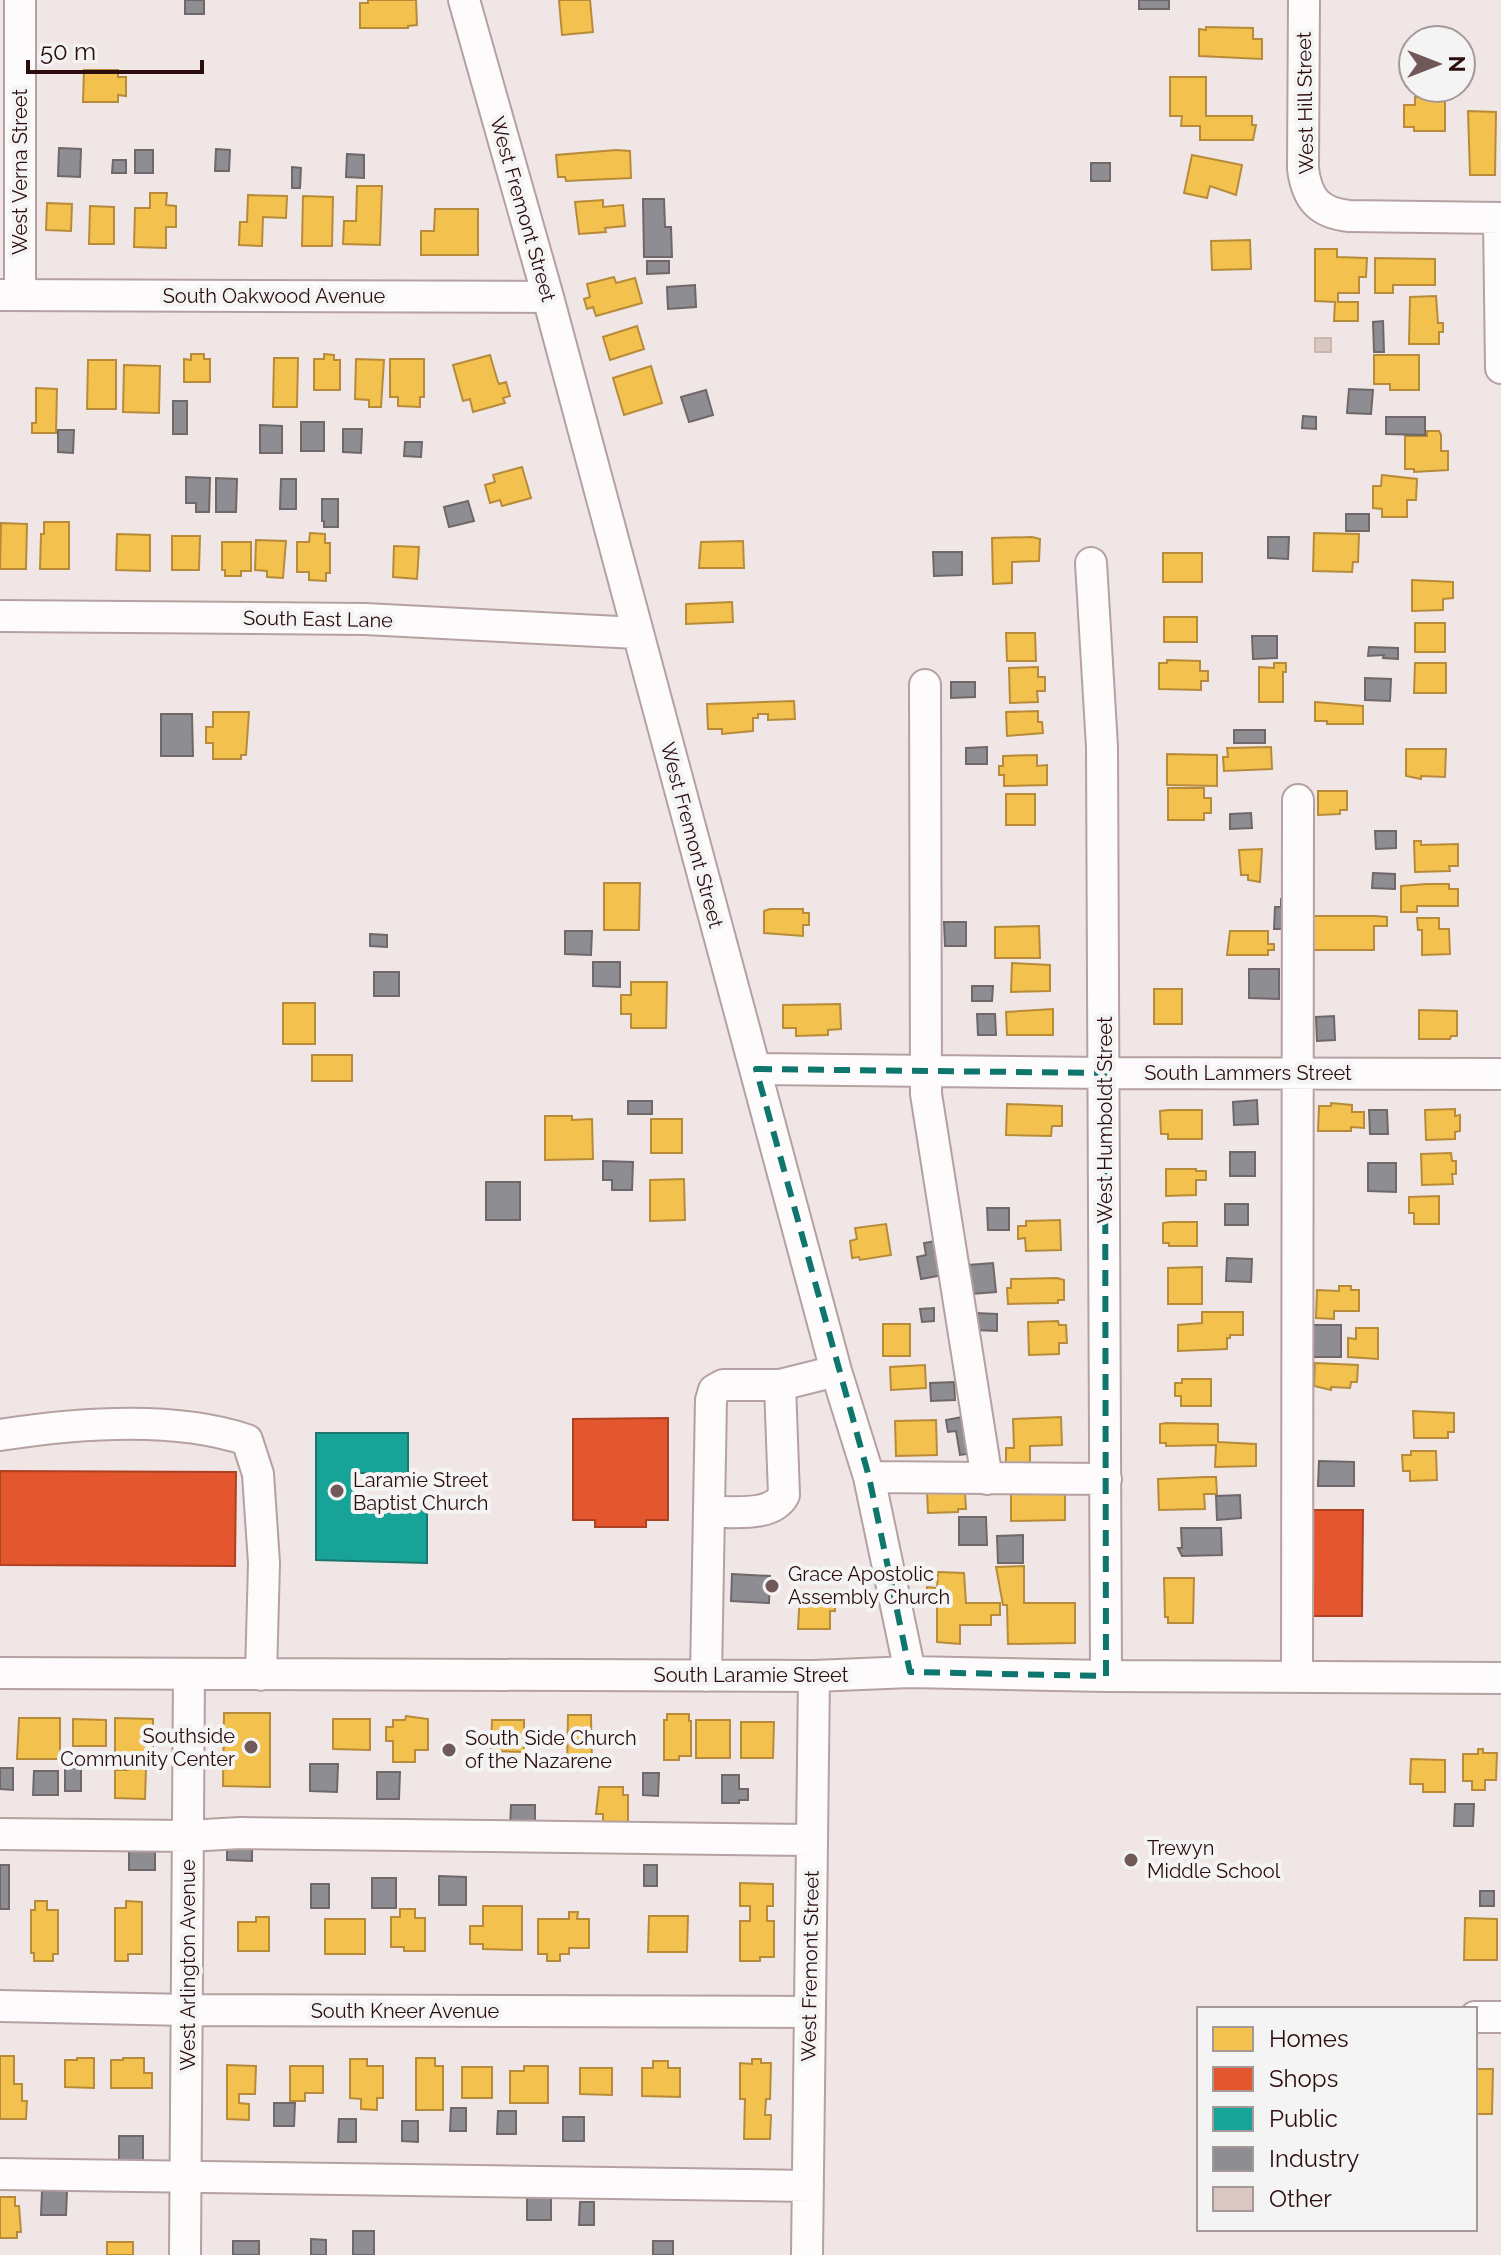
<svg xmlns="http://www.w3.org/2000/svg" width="1501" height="2255" font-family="Raleway,sans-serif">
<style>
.homes{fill:#f2c14e;stroke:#b78b3a;stroke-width:2}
.shops{fill:#e4572e;stroke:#ad4124;stroke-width:2}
.public{fill:#17a398;stroke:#1d766e;stroke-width:2}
.industry{fill:#8d8d92;stroke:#70676a;stroke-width:2}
.building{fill:#dbc7c1;stroke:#cab6b0;stroke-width:2}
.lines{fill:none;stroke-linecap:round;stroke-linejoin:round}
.minor-casing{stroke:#b5a1a1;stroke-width:34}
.minor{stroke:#fdfbfb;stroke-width:30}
.marked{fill:none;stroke:#0f766e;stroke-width:6;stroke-dasharray:16 10;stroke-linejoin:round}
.poi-dot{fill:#715959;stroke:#f4f4f4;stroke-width:3}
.labels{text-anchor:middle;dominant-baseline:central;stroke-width:8;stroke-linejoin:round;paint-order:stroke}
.street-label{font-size:20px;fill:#2c0d0d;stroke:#f4f4f4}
.poi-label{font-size:20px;fill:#2c0d0d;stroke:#f4f4f4;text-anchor:start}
</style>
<rect width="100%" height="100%" fill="#f1e6e6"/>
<!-- homes -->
<path class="homes" d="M368,0H416L417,25L408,26V28H360V3H368Z
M559,0H590L593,32L562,35Z
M1206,27L1253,28V39H1262V59L1199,56V29L1206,30Z
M84,70H118V77H126V96L118,95V102H83Z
M1170,77H1206V116H1252V125H1256L1253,140H1200V126H1181L1182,116H1170Z
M1415,97H1445V131H1414V127H1404V105H1415Z
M1468,111L1496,112L1495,175H1470Z
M616,150L630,151L631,178L566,181L565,177H558L556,155Z
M1192,155L1242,165L1236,195L1210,186L1207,198L1184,193Z
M357,186H382L380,245L343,244L344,221H356Z
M150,193H167L166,205L176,206V227H166V248L134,247L135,208H150Z
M248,195L287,196L286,218L263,217L262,246L239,245L240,222H247Z
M303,196L333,197L332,246H302Z
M603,200V207L623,205L625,226L605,228L606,232L579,234L575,202Z
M47,203L72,204L71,231L46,230Z
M90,206L114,207V244H89Z
M435,209H478V255H421V231H434Z
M1250,240L1251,269L1212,270L1211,241Z
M1315,249H1337V257L1367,258L1366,277H1359V293H1338V302H1358V321H1334L1335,302L1315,301Z
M1375,258L1435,259V285H1393V293H1375Z
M614,277L616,283L635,278L642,303L596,316L593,307L587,309L584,299L590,297L587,284Z
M1436,296L1438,323H1443V332H1439V344H1409L1410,297Z
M637,326L644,349L610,360L603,337Z
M191,354H204V359H210V382H184V359L191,360Z
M324,354L334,355V360H340V390H314V359H324Z
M490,355L497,379L499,384L506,382L510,396L503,398L505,403L473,412L470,399L463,401L453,365Z
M1374,355H1419V390H1390V384H1374Z
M274,358H298L297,407H273Z
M356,359L384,360L381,407H369V400L355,399Z
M390,359H424V397H420V407L398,406V397H390Z
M88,360H116V409H87Z
M124,365L160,366L159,413L123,412Z
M651,366L662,403L624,415L613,378Z
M36,388L57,389L56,433H32V423H36Z
M1427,431H1439L1441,435V451H1448V470L1414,472V469H1405V436H1427Z
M522,467L531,498L502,506L500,500L490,503L485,485L495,482L493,475Z
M1382,475L1417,479L1416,500H1407V517H1382V509L1373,508V486H1381Z
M44,522H69V569H40L41,534H44Z
M1,523L27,524L26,569H0Z
M310,533L325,534V543H330V573H326V581L309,580V572H297V542H309Z
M1314,533L1359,534L1358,562H1353L1352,572L1313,571Z
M117,534L150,535V571L116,570Z
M172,536H200L199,570H172Z
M1032,537L1040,539L1039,561L1012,562V583L993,584L992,538Z
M256,540L286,541L283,578L267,577V571L255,570Z
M743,541L744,568H699L701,542Z
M222,542H251V571H241V576H225V570H222Z
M394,546L419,547L417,579L393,577Z
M1163,553H1202V582H1163Z
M1412,580L1453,582V598L1443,599V610L1412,611Z
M732,602L733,622L686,624V604Z
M1164,617H1197V642H1164Z
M1415,623H1445V652H1415Z
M1006,633H1035L1036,661H1007Z
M1167,660L1200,661V671H1208V681H1201V690L1159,689V663H1167Z
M1274,663H1286V672H1283V702H1259V667L1274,668Z
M1415,663H1446V693H1414Z
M1038,667V677H1045V691H1037L1038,702L1010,703L1009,668Z
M794,701L795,719L768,720V714H758V718H753V731L722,734V729H708L707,704Z
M1315,702L1363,706V724H1327V721H1315Z
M1038,711V722H1042L1043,733L1007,736L1006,712Z
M213,712H249L246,755H241V759H213V743H206V727H213Z
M1271,747L1272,769L1224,771L1223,757H1228L1227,748Z
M1406,749H1446L1445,777L1421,776V779L1406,776Z
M1167,754L1217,755V786L1167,785Z
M1037,755V766L1047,765V785L1004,786V775H999V766H1003V756Z
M1168,788H1204V798H1211V813H1204V820H1168Z
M1318,791H1347V810H1340V814L1318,815Z
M1006,794H1035V825H1006Z
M1414,841H1421V845L1458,844V866H1449L1450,871L1415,872Z
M1262,849L1260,882L1248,880V875H1241L1239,850Z
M604,883H640L639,930H604Z
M1426,884H1449V889H1458V906H1417V912H1401V886Z
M770,909H803V913H809V925H803V936L764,933V911Z
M1310,916H1375L1387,917V926H1374V950H1310Z
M1417,918H1439V929H1449L1450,954L1422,955V930H1418Z
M1039,926L1040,958H995V927Z
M1230,931H1268V944H1274V950H1268V955H1227Z
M1012,963L1050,965V991L1011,992Z
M631,982H667L666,1028H631V1014H621V995H631Z
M1154,989H1182V1024H1154Z
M283,1003H315V1044H283Z
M840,1004L841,1029L828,1030V1035L796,1036V1028H783V1005Z
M1053,1009V1035H1007L1006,1012Z
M1419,1010L1457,1011V1036H1451L1450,1039H1419Z
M312,1055H352V1081H312Z
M1331,1103L1352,1105V1112H1364V1128L1351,1127V1131H1318L1319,1106H1331Z
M1007,1104L1062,1106V1126H1052L1051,1136L1006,1135Z
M1455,1109V1116L1460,1115V1131L1455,1132V1139L1426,1140L1425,1110Z
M1169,1110H1202V1139H1168V1134H1161L1160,1111Z
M545,1116H572V1120L592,1119L593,1159L545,1160Z
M651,1119H682V1153H651Z
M1451,1153L1452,1161H1456V1174H1452L1453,1184L1422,1185L1421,1154Z
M1166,1169H1196V1171H1206V1180H1196V1195L1166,1196Z
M684,1179L685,1220L650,1221V1180Z
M1439,1196V1224H1414V1213H1409V1197Z
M1060,1220L1061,1250L1026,1251L1025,1238L1018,1239V1226H1026V1221Z
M1170,1222H1197V1246H1169V1243H1163V1223Z
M886,1224L891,1255L860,1260L859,1257L852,1258L850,1241L857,1239L855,1228Z
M1202,1267V1304H1168V1268Z
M1057,1278L1064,1280V1300H1058V1303L1008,1304L1007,1288H1011V1279Z
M1339,1286H1351V1290H1359V1311H1334V1319L1316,1318L1317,1290L1339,1291Z
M1202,1312H1243V1335H1230V1338H1227V1349L1178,1351V1325L1202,1323Z
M1058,1321L1059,1325H1066L1067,1343H1059V1354L1029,1355L1028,1322Z
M883,1324H910V1356H883Z
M1356,1328H1378V1359L1348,1357V1338L1356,1339Z
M1315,1363L1358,1365L1357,1382H1351L1350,1388L1331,1387V1390L1314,1386Z
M925,1365L926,1388L891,1390L890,1367Z
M1182,1379H1211V1406H1181V1396H1175V1383H1182Z
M1413,1411L1454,1413V1432H1448V1438H1414Z
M1061,1417L1062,1445L1030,1446V1464H1006V1448H1014L1013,1419Z
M936,1420L937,1455L896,1456L895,1421Z
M1166,1423L1218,1424V1442L1256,1444V1466L1215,1467L1216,1445L1166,1446V1443H1160V1424Z
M1411,1451H1436L1437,1480L1410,1481V1471H1403L1402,1455H1411Z
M1205,1477H1216L1217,1494H1204L1205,1509L1159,1510L1158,1479Z
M1065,1489V1520L1011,1521V1490Z
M927,1492L965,1493L966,1509H958V1512L928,1513Z
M1024,1566V1603H1075V1643L1008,1644L1007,1605H1003L996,1567Z
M938,1572L964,1573L966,1603H1000V1615H991V1625H960V1644L937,1642V1606L927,1605V1587L937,1588Z
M1164,1578H1194L1193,1623H1168V1617H1165Z
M800,1593L835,1594V1611H830V1629H798Z
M224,1713H270V1787L223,1786Z
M667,1714H689V1721H691V1756H679V1760H664V1720H667Z
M568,1715H591L592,1767H567Z
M406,1716L428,1719V1750H415V1762H393V1741H386V1727H393V1720H405Z
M19,1718H60V1759H17Z
M115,1718L153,1719V1761H143V1769H146L145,1799L115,1798V1770H128V1760H115Z
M73,1719L106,1720V1746H73Z
M333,1719H370V1750L333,1749Z
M492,1720H524V1752L491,1751Z
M696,1720H730V1758H696Z
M741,1722H774L773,1758H741Z
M1478,1749H1483V1753H1497L1496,1780H1485V1790H1472V1781H1463V1754H1478Z
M1411,1759L1445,1760V1792H1423V1784H1410Z
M599,1787H623V1795H628V1829H603V1814H596Z
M740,1883L773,1884V1906H767V1921H774V1957H760V1961H740V1921H750V1906H740Z
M35,1901H47V1910H58V1954H53V1961H34V1953H31V1910H35Z
M126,1901L142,1902V1954H128V1961H115V1908H126Z
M483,1906H522V1950L483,1949V1944H470V1926H483Z
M400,1909H415V1918H425V1951H404V1947H391V1917H400Z
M569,1912H578L577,1919H589V1948H569V1954H560V1961H547V1954H538V1919H569Z
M649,1916H688L687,1952H648Z
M256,1917H269V1951H238V1922H256Z
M1465,1918L1497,1919V1960H1464Z
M325,1919H365V1954H325Z
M0,2056H14V2084H22V2101H27L26,2119H0Z
M77,2058H94V2088L65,2087V2060H77Z
M123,2058H144V2073H152V2088H111V2060H123Z
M416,2058H435V2066H443V2110H416Z
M350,2059H367V2066H383V2098H377V2110L361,2109V2099L350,2098Z
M752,2059H761V2063H771L770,2099H766L765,2115H771L770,2139H744L745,2099H740V2063L752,2064Z
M653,2061H668V2068H680V2097L642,2096V2068H653Z
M227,2065L256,2066L255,2094H239V2103L249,2104V2120L227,2119Z
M290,2066H323V2093H305V2101H290Z
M524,2066H548V2103H510V2071H524Z
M462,2067H492V2098H462Z
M580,2068H612V2095L580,2094Z
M1475,2069H1493L1492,2114H1475Z
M0,2197H15V2206H19L21,2232H17V2238H0Z
M107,2242H133V2255H107Z"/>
<!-- shops -->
<path class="shops" d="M668,1418V1520H646V1527H595V1520H573V1419Z
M0,1471L236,1472L235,1566L0,1565Z
M1307,1510H1363L1362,1616H1306Z"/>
<!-- public -->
<path class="public" d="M316,1433H408V1473H359L358,1510H427V1563L316,1560Z"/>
<!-- industry -->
<path class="industry" d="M185,0H204V14H185Z
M1139,0H1169V9H1139Z
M59,148L81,149L80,177L58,176Z
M216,149L230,150L229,171H215Z
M135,150H153V173H135Z
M347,154L364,155V178L346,177Z
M113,160H126V173H112Z
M1091,163H1110V181H1091Z
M292,167L301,168L300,188H292Z
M643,199H664L665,227H671L672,257H644Z
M647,261H669V273L647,274Z
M695,285L696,307L668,309L667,287Z
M1383,321L1384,352H1374L1373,322Z
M1349,389L1373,390L1371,414L1347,413Z
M706,390L713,415L689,422L681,397Z
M173,401H187V434H173Z
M1303,416L1316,417V429L1302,428Z
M1386,417H1425V435L1386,434Z
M301,422H324V451H301Z
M260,425L282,426V453H260Z
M343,429H362L361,453L343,452Z
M58,430H74L73,453L58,452Z
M405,442H422L421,457L404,456Z
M186,477L210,478L209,512H196V503H186Z
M216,478L237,479L236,512H216Z
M281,479H296V509H280Z
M322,499H338V527H324V521H322Z
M468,501L474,521L449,527L444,507Z
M1346,514H1369V531H1346Z
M1268,537H1289L1288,559L1268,558Z
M933,552H962V575L934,576Z
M1252,636H1277V658L1253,659Z
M1369,647L1398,648V659L1383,658L1384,655L1368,656Z
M1365,678L1391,679L1390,701L1365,700Z
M951,682H975V697L951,698Z
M161,714H192L193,756H161Z
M1234,730H1265V743H1234Z
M987,747V764H966V748Z
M1251,813L1252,828L1230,829V814Z
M1375,831H1396V848L1376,849Z
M1373,873L1395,874V889L1372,888Z
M1281,899H1290V929H1274L1275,907H1281Z
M944,922H966V946H945Z
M565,931H592L591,955L565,954Z
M370,934L387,935V947L370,946Z
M593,962H620V987L593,986Z
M1249,969H1279V999L1249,998Z
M374,972H399V996H374Z
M972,986H993L992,1001H972Z
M977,1014H995L996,1035H978Z
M1334,1016L1335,1040L1317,1041L1316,1017Z
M1257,1100L1258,1124L1234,1125L1233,1102Z
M628,1101H652V1114H628Z
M1369,1110H1387L1388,1134H1370Z
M1230,1152H1255V1176H1230Z
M603,1161L633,1162L632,1190H612V1180H603Z
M1368,1163H1396V1192L1368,1191Z
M486,1182H520V1220H486Z
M1225,1204H1248V1225H1225Z
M987,1208H1009V1230H988Z
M936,1241L943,1275L921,1279L917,1257L926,1255L924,1243Z
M1227,1258L1252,1259L1251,1282L1226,1281Z
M993,1263L996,1292L971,1294L968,1265Z
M934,1308V1321L922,1322L920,1309Z
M975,1313L997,1314V1331L974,1330Z
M1312,1325H1341V1357H1312Z
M954,1382L955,1400L931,1401L930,1383Z
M968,1416L975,1453L960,1455L956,1431L948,1432L946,1420Z
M1319,1461L1354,1462V1486H1318Z
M1240,1495L1241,1518L1217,1520L1216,1496Z
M959,1517H986L987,1545H959Z
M1181,1528H1221L1222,1555L1182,1556L1178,1548H1182Z
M1023,1535V1563H998L997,1536Z
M732,1574L770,1576L769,1603L731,1601Z
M310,1764H338L337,1792L310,1791Z
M0,1768H13V1790L0,1789Z
M65,1768H81V1791H65Z
M34,1771H58V1795H33Z
M377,1772H400L399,1799H377Z
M643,1773H659L658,1796L643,1795Z
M722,1775H739V1789H748V1800H739V1803H722Z
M1455,1804H1474L1473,1826H1454Z
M511,1805H535V1830H510Z
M129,1847L155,1848V1870H129Z
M227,1847H252V1861L227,1860Z
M0,1865H9V1909H0Z
M644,1865H657V1886H644Z
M439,1876L466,1877V1905H439Z
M372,1878H396V1908H372Z
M311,1884H329V1908H311Z
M1480,1891H1494V1906H1480Z
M274,2103H295L294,2126H274Z
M451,2108H466V2131H450Z
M498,2111H516V2134H497Z
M563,2117H584V2141H563Z
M339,2119H356V2142H338Z
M402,2121H418V2142L402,2141Z
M119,2136H143V2162L119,2161Z
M42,2191H67L66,2215H41Z
M527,2197H551V2220H527Z
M580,2202H594V2225H579Z
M353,2231H374V2255H353Z
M311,2239L326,2240V2255H311Z
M233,2241H259V2255H233Z
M653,2241H673V2255H653Z"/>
<!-- building -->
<path class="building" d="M1315,338H1331V352H1315Z"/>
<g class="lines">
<!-- minor casing -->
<g class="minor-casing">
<path id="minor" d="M464,0L548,297L836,1371L869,1477L910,1672
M1304,0L1303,169C1307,199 1319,213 1349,216L1501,218
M1499,218L1501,368
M0,295L548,297
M20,295V0
M1091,563L1102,747L1106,1676
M0,616L365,619L637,633
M925,685L926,1094L987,1479
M756,1069L1105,1073L1501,1074
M0,1435C77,1423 173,1415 247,1440L258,1474L264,1563L261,1675
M869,1477L1106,1479
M709,1512C732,1511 772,1518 784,1495L780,1385
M0,1673L814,1676L910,1672L1106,1676L1501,1678
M706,1676L711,1400L714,1390L723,1385H780L836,1371
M1297,1677L1298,800
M0,1834L188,1836L240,1833L811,1840
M0,2006L188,2010L809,2012
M1475,2017H1501
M0,2174L808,2186
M185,2255L189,1675
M807,2255L814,1676"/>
</g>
<!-- minor -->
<use href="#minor" class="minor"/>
</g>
<!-- marked area -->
<path class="marked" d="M756,1069L1105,1073L1106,1676L910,1672L869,1477Z"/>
<!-- markers -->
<g class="poi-dot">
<circle cx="337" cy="1491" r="8"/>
<circle cx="772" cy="1586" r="8"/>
<circle cx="251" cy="1747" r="8"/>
<circle cx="449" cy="1750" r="8"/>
<circle cx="1131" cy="1860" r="8"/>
</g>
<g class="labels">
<!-- street labels -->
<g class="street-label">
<text transform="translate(1305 103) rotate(-91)">West Hill Street</text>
<text transform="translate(20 172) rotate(-90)">West Verna Street</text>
<text transform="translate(523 209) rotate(74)">West Fremont Street</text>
<text x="274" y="296">South Oakwood Avenue</text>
<text transform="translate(318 619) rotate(1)">South East Lane</text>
<text transform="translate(692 835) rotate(75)">West Fremont Street</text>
<text x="1248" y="1073">South Lammers Street</text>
<text transform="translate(1105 1120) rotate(-90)">West Humboldt Street</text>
<text x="751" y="1675">South Laramie Street</text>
<text transform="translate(188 1965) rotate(-90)">West Arlington Avenue</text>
<text transform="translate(810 1966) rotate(-89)">West Fremont Street</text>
<text x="405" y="2011">South Kneer Avenue</text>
</g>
<!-- poi labels -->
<g class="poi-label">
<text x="353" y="1480">Laramie Street<tspan x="353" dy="23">Baptist Church</tspan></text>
<text x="788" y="1574">Grace Apostolic<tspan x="788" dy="23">Assembly Church</tspan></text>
<text x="235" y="1736" text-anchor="end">Southside<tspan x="235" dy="23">Community Center</tspan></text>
<text x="465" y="1738">South Side Church<tspan x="465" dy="23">of the Nazarene</tspan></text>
<text x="1147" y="1848">Trewyn<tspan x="1147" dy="23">Middle School</tspan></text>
</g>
</g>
<!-- legend -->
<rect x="1197" y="2007" width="280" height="224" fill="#f4f4f4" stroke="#a49898" stroke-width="2"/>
<rect x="1213" y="2027" width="40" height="24" fill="#f2c14e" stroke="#a49898" stroke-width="2"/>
<text x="1269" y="2047" font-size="24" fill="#2c0d0d">Homes</text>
<rect x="1213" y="2067" width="40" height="24" fill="#e4572e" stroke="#a49898" stroke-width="2"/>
<text x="1269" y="2087" font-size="24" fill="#2c0d0d">Shops</text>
<rect x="1213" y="2107" width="40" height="24" fill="#17a398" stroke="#a49898" stroke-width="2"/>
<text x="1269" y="2127" font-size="24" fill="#2c0d0d">Public</text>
<rect x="1213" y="2147" width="40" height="24" fill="#8d8d92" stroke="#a49898" stroke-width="2"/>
<text x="1269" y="2167" font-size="24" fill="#2c0d0d">Industry</text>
<rect x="1213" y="2187" width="40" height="24" fill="#dbc7c1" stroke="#a49898" stroke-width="2"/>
<text x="1269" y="2207" font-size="24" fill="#2c0d0d">Other</text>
<!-- north arrow -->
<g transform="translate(1437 64) rotate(90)"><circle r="38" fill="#f4f4f4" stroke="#a49898" stroke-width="2"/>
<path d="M0-6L14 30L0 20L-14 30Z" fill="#715959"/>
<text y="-12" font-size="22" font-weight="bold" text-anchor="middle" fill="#2c0d0d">N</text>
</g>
<!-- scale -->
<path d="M28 60v12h174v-12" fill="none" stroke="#2c0d0d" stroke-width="4"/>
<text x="40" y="60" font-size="24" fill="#2c0d0d" stroke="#f4f4f4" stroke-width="6" paint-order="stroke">50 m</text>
</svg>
